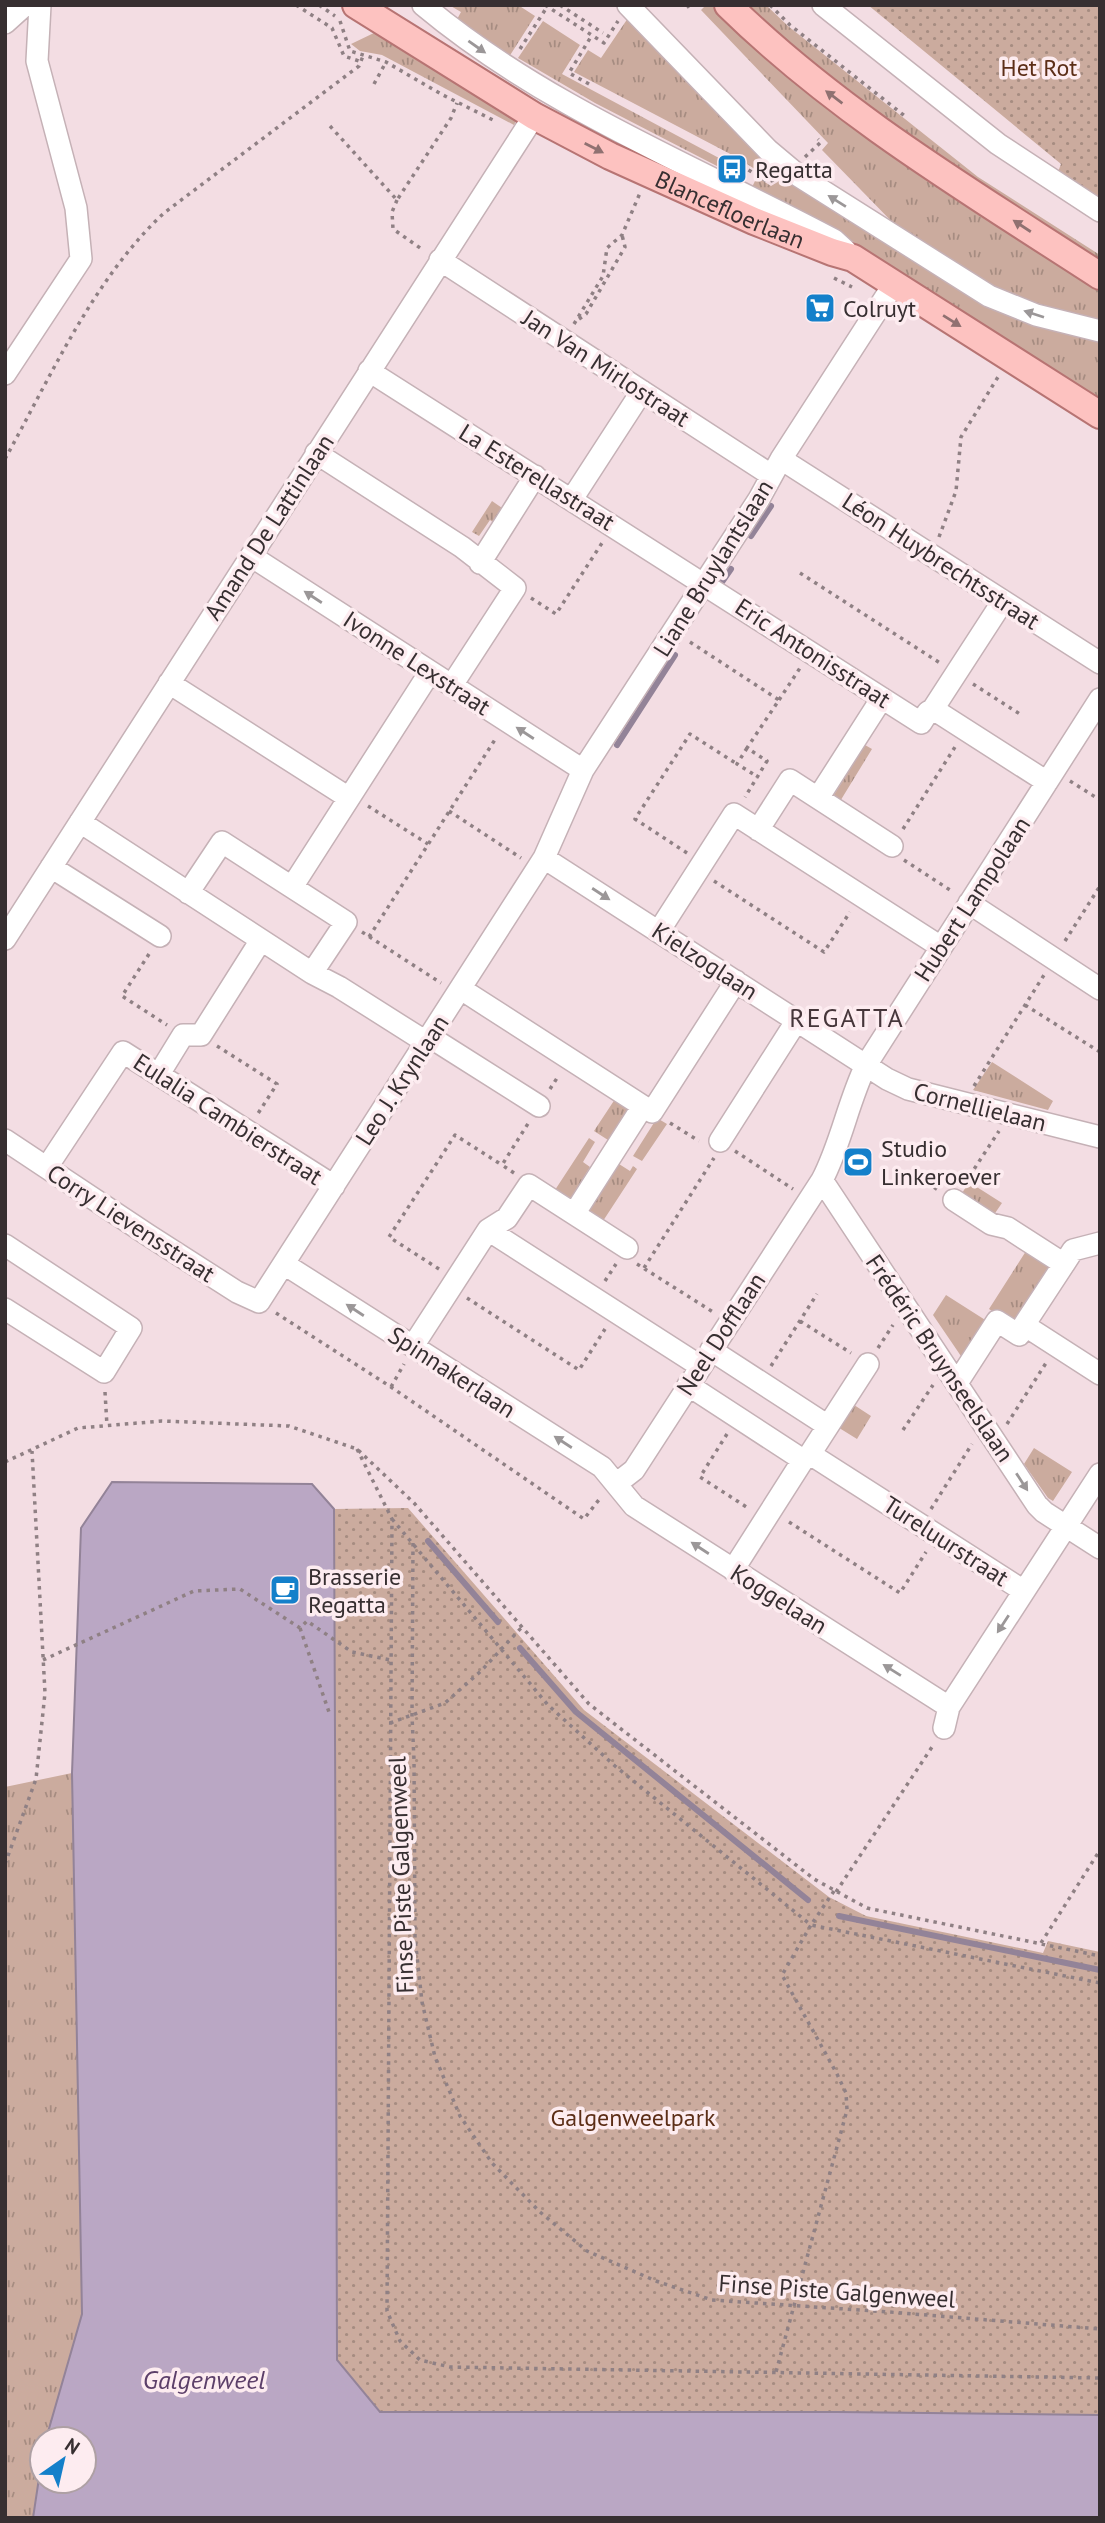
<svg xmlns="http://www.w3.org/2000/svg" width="1105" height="2523" font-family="'PT Sans',sans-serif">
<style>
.grass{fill:url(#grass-tufts)}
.park{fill:url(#park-dots)}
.water{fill:#baa7c4;stroke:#938398;stroke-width:2}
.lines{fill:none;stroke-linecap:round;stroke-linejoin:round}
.stream{stroke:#938398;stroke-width:6}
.minor-casing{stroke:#c5b1b6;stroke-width:24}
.major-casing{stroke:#b77473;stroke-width:30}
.path{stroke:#8f8084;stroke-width:3.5;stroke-dasharray:3.5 5;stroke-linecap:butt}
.minor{stroke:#fff;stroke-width:21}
.major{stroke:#fdc2c0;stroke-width:26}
.oneway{fill:#9b9798}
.oneway2{fill:#907171}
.labels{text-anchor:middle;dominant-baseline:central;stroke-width:7;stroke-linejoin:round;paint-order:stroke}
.park-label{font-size:24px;fill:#5c2e17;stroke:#fdecf0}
.poi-label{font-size:24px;fill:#372f31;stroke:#fdecf0;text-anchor:start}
.street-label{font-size:24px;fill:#372f31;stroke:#fdecf0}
.neighbourhood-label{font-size:26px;letter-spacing:2px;fill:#46363a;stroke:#fdecf0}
.water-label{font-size:26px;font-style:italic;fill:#5c3f69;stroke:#fdecf0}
</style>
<defs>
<pattern id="grass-tufts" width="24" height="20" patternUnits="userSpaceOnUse" patternTransform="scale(1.75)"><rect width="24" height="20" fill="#cbab9e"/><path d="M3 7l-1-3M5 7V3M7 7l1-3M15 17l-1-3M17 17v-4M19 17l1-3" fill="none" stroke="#a68c81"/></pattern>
<pattern id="park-dots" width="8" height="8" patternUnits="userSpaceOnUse" patternTransform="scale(1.75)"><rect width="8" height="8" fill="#cbab9e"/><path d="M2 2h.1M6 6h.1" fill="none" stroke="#a68c81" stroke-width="1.8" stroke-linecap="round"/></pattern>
</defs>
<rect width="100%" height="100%" fill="#f3dde3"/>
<!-- grass -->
<path class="grass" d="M449,5H518L535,16L507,60L455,23L461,12Z
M706,5H711C726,20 741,37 757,51C861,143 982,215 1100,289V326L1015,301L899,229L822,150L828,143L701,10Z
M744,5H766L788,26L978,177L1100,255V262L977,183L814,68Z
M628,18L779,171L767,177L736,157L574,72L588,50L601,58Z
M543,21L580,45L562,74L747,173L744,180L595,103L518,58Z
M376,32L517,119L514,125L382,55L360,51L351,44Z
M757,177L771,186L786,177L958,286L1100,338V398L836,232L751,189Z
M492,501L505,510L495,524L490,520L479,536L472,532Z
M865,745L872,749L839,803L832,798Z
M992,1062L1053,1101L1048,1110L973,1090Z
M619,1093L633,1102L608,1140L594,1131Z
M657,1118L667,1124L642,1161L633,1156Z
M589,1138L595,1142L583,1162L590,1167L570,1200L555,1190Z
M619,1164L630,1171L633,1166L637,1169L603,1221L588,1211Z
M969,1182L1002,1203L991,1219L959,1198Z
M1028,1248L1056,1266L1016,1327L989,1309Z
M946,1295L990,1323L965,1362L933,1315Z
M851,1403L871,1416L857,1439L836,1426Z
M1034,1448L1072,1472L1053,1501L1048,1498L1024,1464Z
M72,1773L82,2315L46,2439H42V2458L33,2518H5V1787Z"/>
<!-- park -->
<path class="park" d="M868,5H1100V199L1058,172L1061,164Z
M408,1508L584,1710L829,1897L866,1916L1043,1953L1048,1941L1100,1952V2415L838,2412H381L337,2360C338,2076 334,1793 334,1509Z"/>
<!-- water -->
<path class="water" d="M112,1482L312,1484L334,1509C334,1793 338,2076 337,2360L380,2412H838L1100,2415V2518H33L42,2458V2481H84V2439H46L82,2314L72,1773L81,1528Z"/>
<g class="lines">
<!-- stream -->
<path class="stream" d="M751,536L771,506
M722,582L731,569
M617,745L675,655
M428,1541L498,1622
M520,1648L576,1712L808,1900
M839,1916L1100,1970"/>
<!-- minor casing -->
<g class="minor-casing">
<path id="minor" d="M423,5C545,107 695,166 834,240L846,251
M628,5L768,150L799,176L989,296L1036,315L1100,331
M823,5L998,144L1100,211
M5,23L25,5
M440,260L771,475
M369,371L921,723L928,712L933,709L1003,601
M5,374L81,259L76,208L37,61L40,5
M316,453L462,547L515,588L452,685
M781,459L1100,663
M572,499L642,391
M251,556L583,770
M480,563L535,476
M169,683L349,798
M933,709L1047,782
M818,798L882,698
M80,822L312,973L339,987L426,1042
M758,830L790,780L892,846
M544,858L887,1079L908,1089L1100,1137
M51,867L160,936
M292,887L430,672
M188,893L222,842L346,922L312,973
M969,903L1100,989
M659,931L734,814L941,947
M5,939L534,116
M461,989L652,1112L736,981
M430,1037L539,1106
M159,1074L183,1035H201L261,940
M5,1140L148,1235L237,1292L259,1302L544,858L583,770L759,499L781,459L894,284
M720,1141L797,1020
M47,1167L123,1052L334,1186
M822,1180L1037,1505L1044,1512L1100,1548
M954,1200L991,1224L1008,1228L1064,1264L1073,1250L1100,1243
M574,1214L643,1106
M488,1230L700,1366
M5,1245L131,1328L104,1372L5,1309
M284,1264L602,1467L634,1506L949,1707
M1064,1264L1024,1325L1100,1374
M413,1346L488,1230L507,1218L529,1185L627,1248
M711,1350L828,1426
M868,1364L810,1454L1024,1591
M957,1383L997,1321L1019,1335L1024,1325
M688,1385L803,1460
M616,1484L634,1470L822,1180C841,1144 848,1102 866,1065L1100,699
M733,1570L803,1460L810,1454
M944,1728L949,1707L1100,1474"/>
</g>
<!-- major casing -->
<g class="major-casing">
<g id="major">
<path id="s1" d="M356,5L534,116L610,156L754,221L832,252L853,258L1100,415"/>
<path d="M728,5C838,113 971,192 1100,276"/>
</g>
</g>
<!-- path -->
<path class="path" d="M296,5L332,28L344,56L362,62
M319,5L335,16
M545,5L604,43L618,21
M560,5L603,33
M687,5L690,9
M770,5L790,25L906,117
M340,21L350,51L386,62L443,95L493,120
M520,49L547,7
M374,84L386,62
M589,84L569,73L592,35
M330,126L397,200L451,118L457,103
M805,157L821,142L818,139
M734,161L768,182L774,180
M397,200L392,212L393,229L423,250
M834,278L852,287
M579,319L586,314L625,247L622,235
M574,324L603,276L607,248L622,235L640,193
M5,459C51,376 94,278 164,213L359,66L363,56
M939,537L956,491L961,437L998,377
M800,573L940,663
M531,598L556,614L602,543
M690,642L779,700L747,748L767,761L745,797
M973,684L1023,716
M779,700L800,668
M747,748L737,764L758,777
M1070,781L1100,800
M368,806L428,844
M449,811L521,858
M903,829L955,747
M687,853L635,819L690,734L737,764
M904,860L953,892
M714,881L824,952L850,912
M362,932L441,983
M369,937L496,738
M1065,941L1100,886
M149,954L122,996L167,1025
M1025,1005L1100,1052
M217,1046L277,1084L257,1115
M974,1086L1044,975
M550,1089L559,1075
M670,1123L699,1141
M735,1151L793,1189
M514,1173L502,1165L529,1122
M913,1173L938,1190
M965,1183L999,1131
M637,1264L713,1312
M644,1268L714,1158
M439,1269L389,1237L455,1135L502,1165
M605,1281L616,1264
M467,1298L579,1370L605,1329
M276,1313L391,1387L584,1519L601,1497
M800,1321L851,1353
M878,1348L893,1325
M771,1366L817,1294
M391,1387L404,1364
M105,1392L107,1426
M1007,1424L1046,1363
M903,1430L933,1385
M727,1434L700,1477L748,1508
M357,1449L392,1519L387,2311L400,2341L420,2360L450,2367L1100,2378
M5,1462L78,1428L162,1421L289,1426L357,1449L414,1503L589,1704L814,1879L867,1908L1100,1956
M931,1509L972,1444
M392,1519L548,1705L615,1766L811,1925L782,1975L837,2074L846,2093L847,2110L776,2372
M789,1522L900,1593L926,1552
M413,1543L412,1716L414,1760L415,1938L422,2002L435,2057L460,2116L492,2163L540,2212L587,2251L656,2281L712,2300L889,2312L1100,2329
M300,1628L330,1715
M43,1660L194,1591L240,1589L300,1628L307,1621L352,1652L390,1660
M390,1723L445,1703L481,1671L522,1627
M5,1864L36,1779L45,1693L32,1451
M834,1891L811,1925L1100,1983
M836,1892L934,1744
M1041,1943L1100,1850"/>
<!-- minor -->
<use href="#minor" class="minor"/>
<!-- major -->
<use href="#major" class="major"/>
</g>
<!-- one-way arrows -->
<defs><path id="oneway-solid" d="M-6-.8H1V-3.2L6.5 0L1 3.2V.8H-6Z" transform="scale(1.75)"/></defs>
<g class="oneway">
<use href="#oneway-solid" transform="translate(477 47) rotate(35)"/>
<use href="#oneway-solid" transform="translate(837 201) rotate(-148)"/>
<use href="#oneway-solid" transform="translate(1034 314) rotate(-162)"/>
<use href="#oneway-solid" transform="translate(313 597) rotate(-147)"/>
<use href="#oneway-solid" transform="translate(525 733) rotate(-147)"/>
<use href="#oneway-solid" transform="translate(601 894) rotate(33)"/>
<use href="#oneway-solid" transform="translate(355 1310) rotate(-147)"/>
<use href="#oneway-solid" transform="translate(563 1442) rotate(-147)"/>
<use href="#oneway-solid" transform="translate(1022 1482) rotate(57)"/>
<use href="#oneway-solid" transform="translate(700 1548) rotate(-147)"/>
<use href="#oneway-solid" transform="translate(1003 1624) rotate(123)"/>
<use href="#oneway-solid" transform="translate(892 1670) rotate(-148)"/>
</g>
<g class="oneway2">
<use href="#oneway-solid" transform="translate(834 97) rotate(-143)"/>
<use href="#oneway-solid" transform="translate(594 148) rotate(27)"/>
<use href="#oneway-solid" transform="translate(1022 226) rotate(-147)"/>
<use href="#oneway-solid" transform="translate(952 321) rotate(32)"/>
</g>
<!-- icons -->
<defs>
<g id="bus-square" transform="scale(1.575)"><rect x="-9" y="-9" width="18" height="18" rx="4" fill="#1480ca" stroke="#fdecf0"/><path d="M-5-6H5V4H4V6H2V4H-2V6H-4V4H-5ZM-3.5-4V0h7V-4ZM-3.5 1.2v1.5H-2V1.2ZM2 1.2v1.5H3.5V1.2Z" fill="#fff"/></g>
<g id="supermarket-square" transform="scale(1.575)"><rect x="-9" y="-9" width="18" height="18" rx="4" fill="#1480ca" stroke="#fdecf0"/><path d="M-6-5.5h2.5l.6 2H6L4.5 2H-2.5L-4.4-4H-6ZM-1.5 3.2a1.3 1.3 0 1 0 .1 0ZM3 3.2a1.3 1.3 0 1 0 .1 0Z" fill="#fff"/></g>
<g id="stadium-square" transform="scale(1.575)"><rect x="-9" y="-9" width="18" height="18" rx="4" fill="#1480ca" stroke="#fdecf0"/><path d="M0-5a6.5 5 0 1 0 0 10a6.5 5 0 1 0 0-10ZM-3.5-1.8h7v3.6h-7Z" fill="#fff"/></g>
<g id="cafe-square" transform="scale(1.575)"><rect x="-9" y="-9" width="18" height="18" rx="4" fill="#1480ca" stroke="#fdecf0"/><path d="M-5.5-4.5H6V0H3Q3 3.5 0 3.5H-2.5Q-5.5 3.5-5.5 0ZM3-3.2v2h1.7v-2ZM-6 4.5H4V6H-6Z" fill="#fff"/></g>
</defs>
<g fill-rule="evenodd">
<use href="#bus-square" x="732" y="169"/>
<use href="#supermarket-square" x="820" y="308"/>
<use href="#stadium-square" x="858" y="1162"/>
<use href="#cafe-square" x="285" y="1590"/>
</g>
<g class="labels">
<!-- park labels -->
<g class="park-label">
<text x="1039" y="67">Het Rot</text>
<text x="633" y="2117">Galgenweelpark</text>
</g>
<!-- poi labels -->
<g class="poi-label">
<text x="755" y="169">Regatta</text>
<text x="843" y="308">Colruyt</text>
<text x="881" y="1148">Studio<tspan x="881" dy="28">Linkeroever</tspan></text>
<text x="308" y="1576">Brasserie<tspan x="308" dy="28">Regatta</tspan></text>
</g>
<!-- street labels -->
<g class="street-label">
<text stroke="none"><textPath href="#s1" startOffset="427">Blancefloerlaan</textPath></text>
<text transform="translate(606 368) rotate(33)">Jan Van Mirlostraat</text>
<text transform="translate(537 477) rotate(32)">La Esterellastraat</text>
<text transform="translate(269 527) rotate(-57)">Amand De Lattinlaan</text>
<text transform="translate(941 561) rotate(33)">Léon Huybrechtsstraat</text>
<text transform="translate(713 568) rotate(-58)">Liane Bruylantslaan</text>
<text transform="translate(813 653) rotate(33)">Eric Antonisstraat</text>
<text transform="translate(417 663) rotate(33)">Ivonne Lexstraat</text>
<text transform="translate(972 899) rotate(-57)">Hubert Lampolaan</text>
<text transform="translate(705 961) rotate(33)">Kielzoglaan</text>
<text transform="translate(402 1080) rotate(-57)">Leo J. Krynlaan</text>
<text transform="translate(980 1107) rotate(14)">Cornellielaan</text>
<text transform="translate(228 1119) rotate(33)">Eulalia Cambierstraat</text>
<text transform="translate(131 1223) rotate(33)">Corry Lievensstraat</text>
<text transform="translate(721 1334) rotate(-57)">Neel Dofflaan</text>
<text transform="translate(940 1358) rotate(56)">Frédéric Bruynseelslaan</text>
<text transform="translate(452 1372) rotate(33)">Spinnakerlaan</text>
<text transform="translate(946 1541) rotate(33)">Tureluurstraat</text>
<text transform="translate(779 1599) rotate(32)">Koggelaan</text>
<text transform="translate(401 1875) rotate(-92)">Finse Piste Galgenweel</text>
<text transform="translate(837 2291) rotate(4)">Finse Piste Galgenweel</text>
</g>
<!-- neighbourhood labels -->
<g class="neighbourhood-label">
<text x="847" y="1017">REGATTA</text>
</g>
<!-- water labels -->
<g class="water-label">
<text x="204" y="2379">Galgenweel</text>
</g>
</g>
<!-- border -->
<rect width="1105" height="2523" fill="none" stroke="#372f31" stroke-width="14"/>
<!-- north arrow -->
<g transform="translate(63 2460) rotate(34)"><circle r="33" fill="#fdecf0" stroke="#aea0a4" stroke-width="2"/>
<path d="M0-5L12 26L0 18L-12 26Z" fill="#1480ca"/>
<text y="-10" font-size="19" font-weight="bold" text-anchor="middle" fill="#372f31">N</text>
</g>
</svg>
